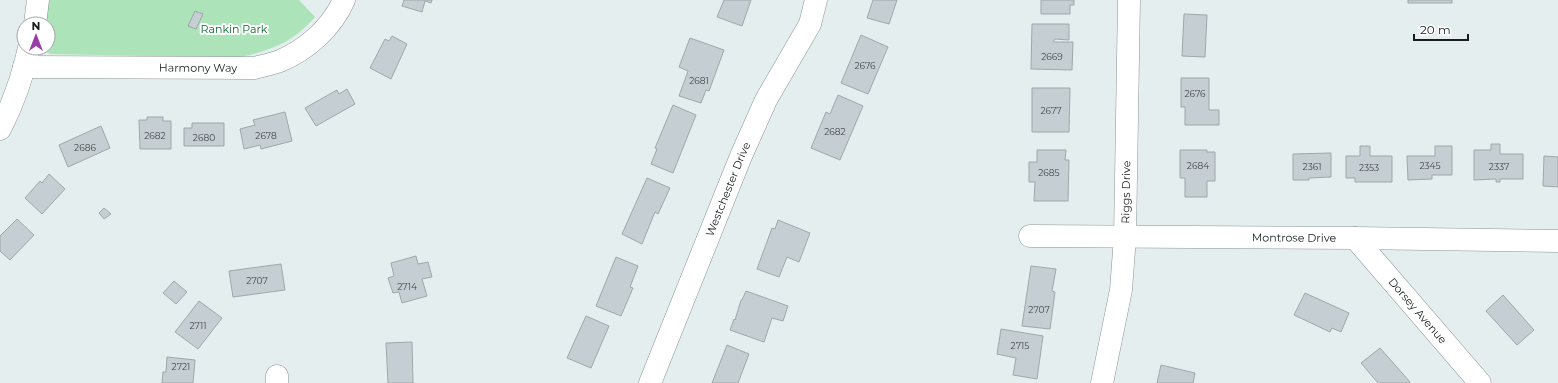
<svg xmlns="http://www.w3.org/2000/svg" width="1558" height="383" font-family="Montserrat,sans-serif">
<style>
.green{fill:#ade3b9}
.building{fill:#c5ced2;stroke:#9ea7aa}
.lines{fill:none;stroke-linecap:round;stroke-linejoin:round}
.minor-casing{stroke:#8a9494;stroke-width:23}
.minor{stroke:#fff;stroke-width:22}
.labels{text-anchor:middle;dominant-baseline:central;stroke-width:4;stroke-linejoin:round;paint-order:stroke}
.number-label{font-size:9px;fill:#44484a}
.park-label{font-size:11px;fill:#0d6733;stroke:#fff}
.street-label{font-size:11px;fill:#191c1d;stroke:#fff}
</style>
<rect width="100%" height="100%" fill="#e4eeee"/>
<!-- green -->
<path class="green" d="M47,0H299L315,17C291,44 271,50 237,58L50,54L40,48H48V24H42Z"/>
<!-- building -->
<path class="building" d="M404,0H432L431,3L425,1L422,12L402,6Z
M724,0H751L742,26L717,17Z
M873,0H897L889,24L867,18Z
M1041,0H1074V5H1070V14H1041Z
M1408,0H1452V3H1408Z
M195,11L203,14L196,29L188,26Z
M1184,14L1207,15L1205,57L1182,56Z
M1032,24H1069V40L1055,39L1053,42H1073L1072,70L1031,69Z
M861,35L888,47L868,94L841,83Z
M392,36L407,44L391,79L370,68L385,39L389,41Z
M690,38L724,50L709,91L706,90L701,103L679,96L688,71L679,67Z
M1181,78H1209V110H1219V125H1185V107H1181Z
M1032,88H1070L1069,132H1032Z
M347,89L355,104L316,126L305,108L337,90L339,94Z
M838,95L863,106L840,160L811,148L826,112L830,114Z
M673,105L696,115L673,173L651,164L657,149L655,148Z
M285,112L292,141L261,149L260,145L244,149L240,129L255,125L253,120Z
M147,117H163V121H171V149H140L139,120H147Z
M192,123H224V146H184V128H192Z
M101,126L110,148L68,167L59,145Z
M1491,144H1500V154H1523V179H1500V182H1496V179L1474,180V150H1491Z
M1360,146H1370V156H1392V182H1355V178H1346V156H1360Z
M1435,146H1452V175H1432V179L1408,180L1407,156H1435Z
M1037,150H1066L1065,160H1069L1068,201H1034L1035,182H1029V162H1037Z
M1180,150H1207V152H1215V181H1207V197H1185V178H1180Z
M1331,153V177L1309,178V180H1293V154Z
M1544,156L1558,157V187L1543,186Z
M49,174L65,189L42,214L25,198L40,181L42,183Z
M647,178L670,188L658,214L655,212L642,244L622,234Z
M104,208L111,214L104,219L99,213Z
M17,219L34,235L10,260L0,251V236Z
M778,220L810,233L799,262L787,257L779,277L757,269L772,228L775,229Z
M416,256L418,264L428,262L432,277L422,279L427,296L402,303L399,292L393,293L388,278L394,276L391,263Z
M616,257L638,266L630,287L633,288L621,316L596,306Z
M281,264L285,290L233,297L229,271Z
M1031,266L1056,269L1052,291L1055,292L1050,329L1022,326Z
M174,281L187,292L176,304L163,293Z
M746,291L788,306L783,321L772,318L764,342L730,330L734,319L735,320L741,300H742Z
M1305,293L1349,313L1341,332L1332,328L1330,332L1294,315Z
M1503,295L1534,330L1517,345L1486,311Z
M199,301L222,318L198,349L175,332Z
M586,316L609,326L591,368L567,358Z
M1001,329L1043,336L1037,379L1013,375L1016,358L997,354Z
M412,342L413,383H388L386,343Z
M727,345L749,354L738,383H712Z
M1380,348L1410,382L1409,383H1378L1361,363Z
M167,357L195,360L193,383H162L163,372H166Z
M1161,365L1195,373L1193,383H1157Z"/>
<g class="lines">
<!-- minor casing -->
<g class="minor-casing">
<g id="minor">
<path d="M35,24L38,0"/>
<path id="s1" d="M24,67L254,68C262,66 272,64 280,61C308,49 332,27 344,0"/>
<path d="M0,129C13,104 23,75 29,48"/>
<path id="s2" d="M1030,236L1355,238L1558,241"/>
<path id="s3" d="M1355,238L1480,383"/>
<path d="M277,376V383"/>
<path id="s4" d="M650,383L741,156L766,100L810,24L816,0"/>
<path id="s5" d="M1102,383L1121,290L1125,237L1129,0"/>
</g>
</g>
<!-- minor -->
<use href="#minor" class="minor"/>
</g>
<g class="labels">
<!-- number labels -->
<g class="number-label">
<text x="1052" y="56">2669</text>
<text x="865" y="65">2676</text>
<text x="699" y="80">2681</text>
<text x="1195" y="93">2676</text>
<text x="1051" y="110">2677</text>
<text x="835" y="131">2682</text>
<text x="155" y="135">2682</text>
<text x="266" y="135">2678</text>
<text x="204" y="137">2680</text>
<text x="85" y="147">2686</text>
<text x="1198" y="165">2684</text>
<text x="1430" y="165">2345</text>
<text x="1312" y="166">2361</text>
<text x="1499" y="166">2337</text>
<text x="1369" y="167">2353</text>
<text x="1049" y="172">2685</text>
<text x="257" y="280">2707</text>
<text x="407" y="286">2714</text>
<text x="1039" y="309">2707</text>
<text x="198" y="325">2711</text>
<text x="1020" y="345">2715</text>
<text x="181" y="366">2721</text>
</g>
<!-- park labels -->
<g class="park-label">
<text x="234" y="29">Rankin Park</text>
</g>
<!-- street labels -->
<g class="street-label">
<text stroke="none"><textPath href="#s1" startOffset="174">Harmony Way</textPath></text>
<text stroke="none"><textPath href="#s4" startOffset="209">Westchester Drive</textPath></text>
<text stroke="none"><textPath href="#s5" startOffset="193">Riggs Drive</textPath></text>
<text stroke="none"><textPath href="#s2" startOffset="264">Montrose Drive</textPath></text>
<text stroke="none"><textPath href="#s3" startOffset="96">Dorsey Avenue</textPath></text>
</g>
</g>
<!-- north arrow -->
<g transform="translate(36 36)"><circle r="19" fill="#ffffff" stroke="#a3a4a5"/>
<path d="M0-3L7 15L0 10L-7 15Z" fill="#973da9"/>
<text y="-6" font-size="11" font-weight="bold" text-anchor="middle" fill="#191c1d">N</text>
</g>
<!-- scale -->
<path d="M1414 34v6h54v-6" fill="none" stroke="#191c1d" stroke-width="2"/>
<text x="1420" y="34" font-size="12" fill="#191c1d" stroke="#ffffff" stroke-width="3" paint-order="stroke">20 m</text>
</svg>
